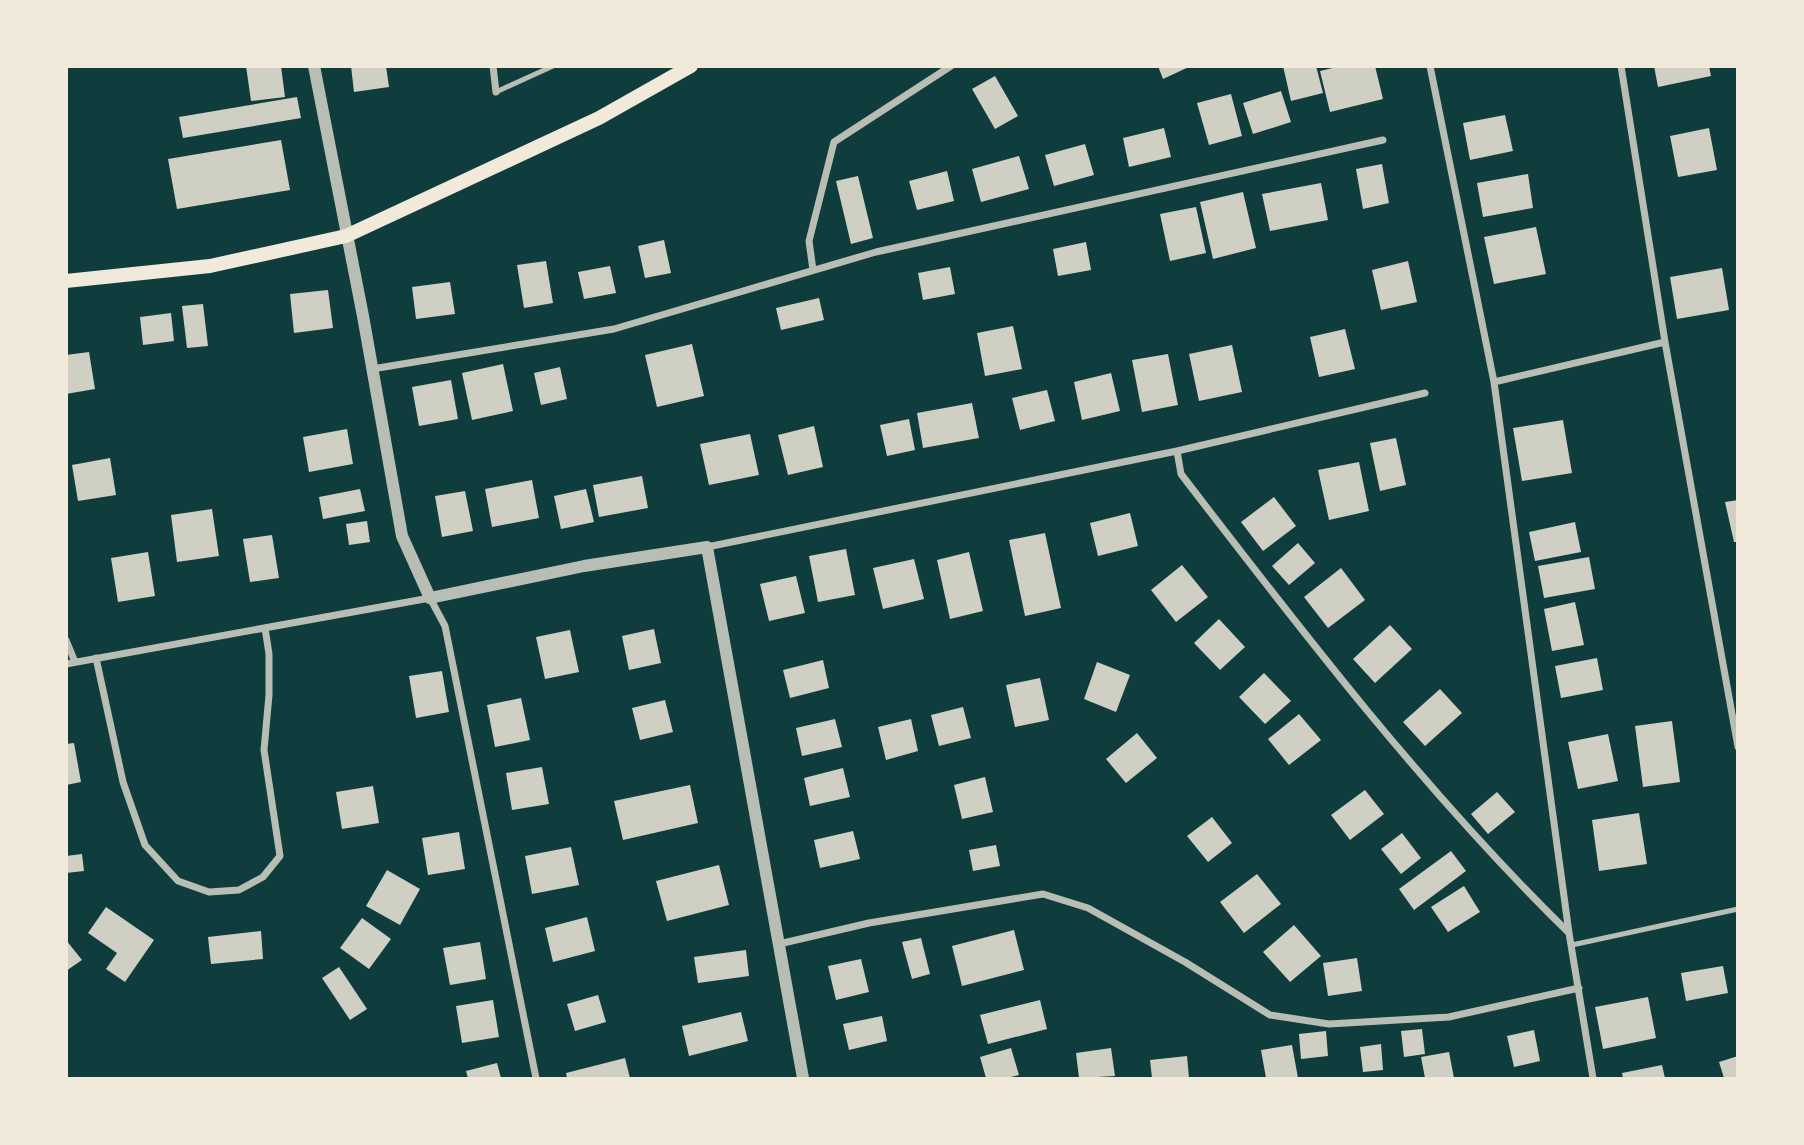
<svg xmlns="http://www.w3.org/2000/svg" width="1804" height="1145" font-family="'Source Sans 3',sans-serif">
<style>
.building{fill:#cfcfc3}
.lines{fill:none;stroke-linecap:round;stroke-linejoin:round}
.service{stroke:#b8beb3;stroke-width:5}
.minor{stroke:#b8beb3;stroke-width:7}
.tertiary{stroke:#b8beb3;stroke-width:12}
.secondary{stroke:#f1e9da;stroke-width:14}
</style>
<rect width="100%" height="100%" fill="#0f3d3e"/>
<!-- building -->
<path class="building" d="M246,66H281L285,97L251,101Z
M351,66H386L389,87L354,92Z
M1158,66H1191L1163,79Z
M1283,66H1316L1323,93L1291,101Z
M1341,66H1375L1383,99L1330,112L1320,71Z
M1654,66H1709L1711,76L1658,87Z
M995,76L1018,116L995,129L972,89Z
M1281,91L1291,122L1253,134L1243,103Z
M1231,94L1242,136L1209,145L1197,103Z
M297,97L301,118L183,138L179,117Z
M1505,115L1513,151L1470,160L1463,123Z
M1164,128L1171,157L1129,167L1123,138Z
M1709,128L1717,170L1678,177L1670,136Z
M281,140L290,190L177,209L168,159Z
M1085,144L1094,175L1054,186L1045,155Z
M1019,156L1029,189L981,202L972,169Z
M1382,164L1389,203L1363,209L1356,169Z
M947,171L954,201L917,210L909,181Z
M1528,174L1533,208L1483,217L1477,183Z
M858,176L873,238L851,244L836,181Z
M1321,183L1328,220L1270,231L1262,194Z
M1243,192L1256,248L1213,259L1200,202Z
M1196,207L1206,253L1170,261L1160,214Z
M1536,227L1546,274L1494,284L1484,237Z
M664,240L671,273L645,278L638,246Z
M1086,242L1091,270L1058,276L1053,249Z
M546,261L553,303L524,308L517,265Z
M1408,261L1417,302L1381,310L1372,270Z
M610,266L616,293L584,299L578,272Z
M950,267L955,294L923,300L918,273Z
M1722,268L1729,310L1677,319L1670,277Z
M450,282L455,314L416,319L412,287Z
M328,290L333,328L294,333L290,294Z
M819,298L824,320L781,330L776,308Z
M203,304L208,346L187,348L182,306Z
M171,313L174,341L143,345L140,317Z
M1013,326L1022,369L985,376L977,333Z
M1345,329L1355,369L1319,377L1310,337Z
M692,344L704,396L657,407L645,355Z
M1232,345L1242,392L1199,401L1189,354Z
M89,352L95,389L66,394V355Z
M1168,354L1178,405L1142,412L1132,360Z
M503,364L513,411L472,420L462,373Z
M560,367L567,399L541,405L534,373Z
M1111,373L1120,411L1082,420L1074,382Z
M451,380L458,419L419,426L412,387Z
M1047,390L1055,421L1020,430L1012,398Z
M972,403L979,438L923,448L917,413Z
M909,419L915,450L887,456L880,425Z
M1563,420L1572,473L1522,481L1513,428Z
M814,426L823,467L788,475L778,435Z
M347,429L353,464L309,472L303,437Z
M750,434L759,475L709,485L700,444Z
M1396,438L1406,485L1380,491L1370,443Z
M110,458L116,495L78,501L72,465Z
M1359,462L1369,511L1329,520L1318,470Z
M642,476L648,508L599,517L593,485Z
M532,480L539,518L492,527L485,489Z
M360,489L365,511L323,519L319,497Z
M586,489L594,522L561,529L554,496Z
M465,491L473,531L442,537L435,496Z
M1274,497L1296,526L1263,551L1241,522Z
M1738,500V542H1734L1725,502Z
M212,509L219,556L177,562L171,515Z
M1130,513L1138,546L1098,556L1090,523Z
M367,521L370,542L349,545L346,524Z
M1575,522L1581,552L1535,561L1529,532Z
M1045,533L1061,608L1025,616L1009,540Z
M272,535L279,578L250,582L243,539Z
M1298,543L1315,563L1289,585L1272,566Z
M846,549L855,595L818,602L809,556Z
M148,552L155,596L118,602L111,558Z
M969,552L983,611L950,619L937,560Z
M1589,557L1595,589L1544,598L1538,566Z
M914,559L924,599L883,609L873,568Z
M1182,565L1208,597L1176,622L1151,590Z
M1341,568L1365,600L1328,628L1304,597Z
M796,576L805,613L769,621L760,584Z
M1575,602L1584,645L1552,651L1544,609Z
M1219,619L1245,647L1220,670L1194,643Z
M1390,625L1412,649L1375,683L1353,659Z
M654,629L661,663L629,670L622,636Z
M570,630L579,672L545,679L536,637Z
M1597,658L1603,690L1561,698L1555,666Z
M823,660L829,688L790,698L783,670Z
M1097,662L1130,675L1116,712L1084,699Z
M442,671L449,712L416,718L409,676Z
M1264,673L1291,701L1265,724L1239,697Z
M1040,678L1049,720L1015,727L1006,685Z
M1440,689L1462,713L1425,746L1403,722Z
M521,698L530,740L495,747L487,705Z
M665,700L673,732L640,740L632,708Z
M963,707L971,738L939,746L931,715Z
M1299,714L1321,740L1289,765L1268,739Z
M835,719L842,747L802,756L796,728Z
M911,719L918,751L886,760L878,727Z
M1672,721L1680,782L1643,787L1635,726Z
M1137,733L1157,758L1126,783L1106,759Z
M1608,734L1618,781L1578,789L1568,742Z
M74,743L81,782L66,785V744Z
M542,767L549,804L512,810L506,773Z
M843,768L850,797L810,806L804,778Z
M985,777L993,812L962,819L954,785Z
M690,785L698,823L623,840L614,801Z
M373,786L379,823L342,829L336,792Z
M1365,790L1384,814L1350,840L1331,815Z
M1497,792L1515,812L1488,834L1471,814Z
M1639,813L1647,864L1599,871L1592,820Z
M1212,817L1232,843L1208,862L1187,836Z
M853,831L860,859L820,868L814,840Z
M459,832L465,869L428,875L422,838Z
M1402,833L1421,858L1401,874L1381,849Z
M996,845L1000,866L973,871L969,850Z
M571,847L579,885L532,894L525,856Z
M1451,851L1466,871L1414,910L1399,889Z
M82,854L84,871L66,873V856Z
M719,865L729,905L667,921L656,881Z
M387,870L420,889L400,925L366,906Z
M1257,874L1281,904L1244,933L1220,902Z
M1464,886L1480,912L1448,932L1431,907Z
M106,907L154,940L125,982L106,969L117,953L88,933Z
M587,917L595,951L553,962L545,928Z
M362,918L391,939L369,969L340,948Z
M1294,925L1321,956L1290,982L1263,952Z
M1014,930L1024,970L962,986L952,946Z
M261,931L263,959L211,964L208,937Z
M921,938L930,974L912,979L902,942Z
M66,940L82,960L66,971Z
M480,942L486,979L450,985L443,948Z
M746,950L749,976L698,983L694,957Z
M1357,958L1362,991L1328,996L1323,963Z
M861,959L869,992L836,1000L828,966Z
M1723,966L1728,993L1686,1001L1681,973Z
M339,967L367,1009L350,1020L322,978Z
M598,995L606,1022L575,1031L567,1004Z
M1648,997L1656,1038L1603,1049L1595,1007Z
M493,1000L499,1037L462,1043L456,1006Z
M1040,1000L1047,1029L988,1044L980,1015Z
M741,1012L748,1041L689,1056L682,1026Z
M882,1016L887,1041L849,1050L843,1024Z
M1422,1029L1425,1054L1404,1057L1401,1031Z
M1534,1030L1540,1061L1514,1067L1507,1036Z
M1326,1031L1328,1056L1301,1059L1299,1034Z
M1381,1044L1383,1070L1363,1072L1360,1047Z
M1292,1045L1298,1078H1266L1261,1050Z
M1011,1048L1019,1075L1007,1078H986L980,1057Z
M1111,1048L1115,1076L1079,1078L1076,1053Z
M1449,1052L1454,1078H1425L1421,1057Z
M1187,1056L1189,1078H1152L1150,1060Z
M1738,1056V1078H1724L1719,1062Z
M625,1058L630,1078H567L566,1073Z
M497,1063L501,1078H468L466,1071Z
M1662,1065L1665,1078H1623L1622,1073Z"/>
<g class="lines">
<!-- service -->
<path class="service" d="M496,92L553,66
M1572,945L1738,909"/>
<!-- minor -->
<path class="minor" d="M493,66L496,92
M1430,66L1494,382L1569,933L1593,1078
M1621,66L1665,342L1738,747
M813,270L809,241L834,142L951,66
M372,369L614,329L876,252L1383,140
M1494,382L1665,342
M1177,451L1181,474C1303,633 1426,793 1569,933
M707,547L1177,451L1425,393
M66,640L75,662
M96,658L123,782L145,845L178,881L209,892L239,890L263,877L280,856L264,750L269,695V654L265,628
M66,664L430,598L445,626L536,1078
M779,944L869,923L1043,894L1088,908L1185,962L1270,1015L1329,1024L1449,1017L1579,988"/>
<!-- tertiary -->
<path class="tertiary" d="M314,66L363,316L402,536L430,598L584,566L707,547L803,1078"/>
<!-- secondary -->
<path class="secondary" d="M66,281L210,266L346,236L599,118L691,66"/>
</g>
<!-- border -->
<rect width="1804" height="1145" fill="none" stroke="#f1e9da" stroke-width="136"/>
</svg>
